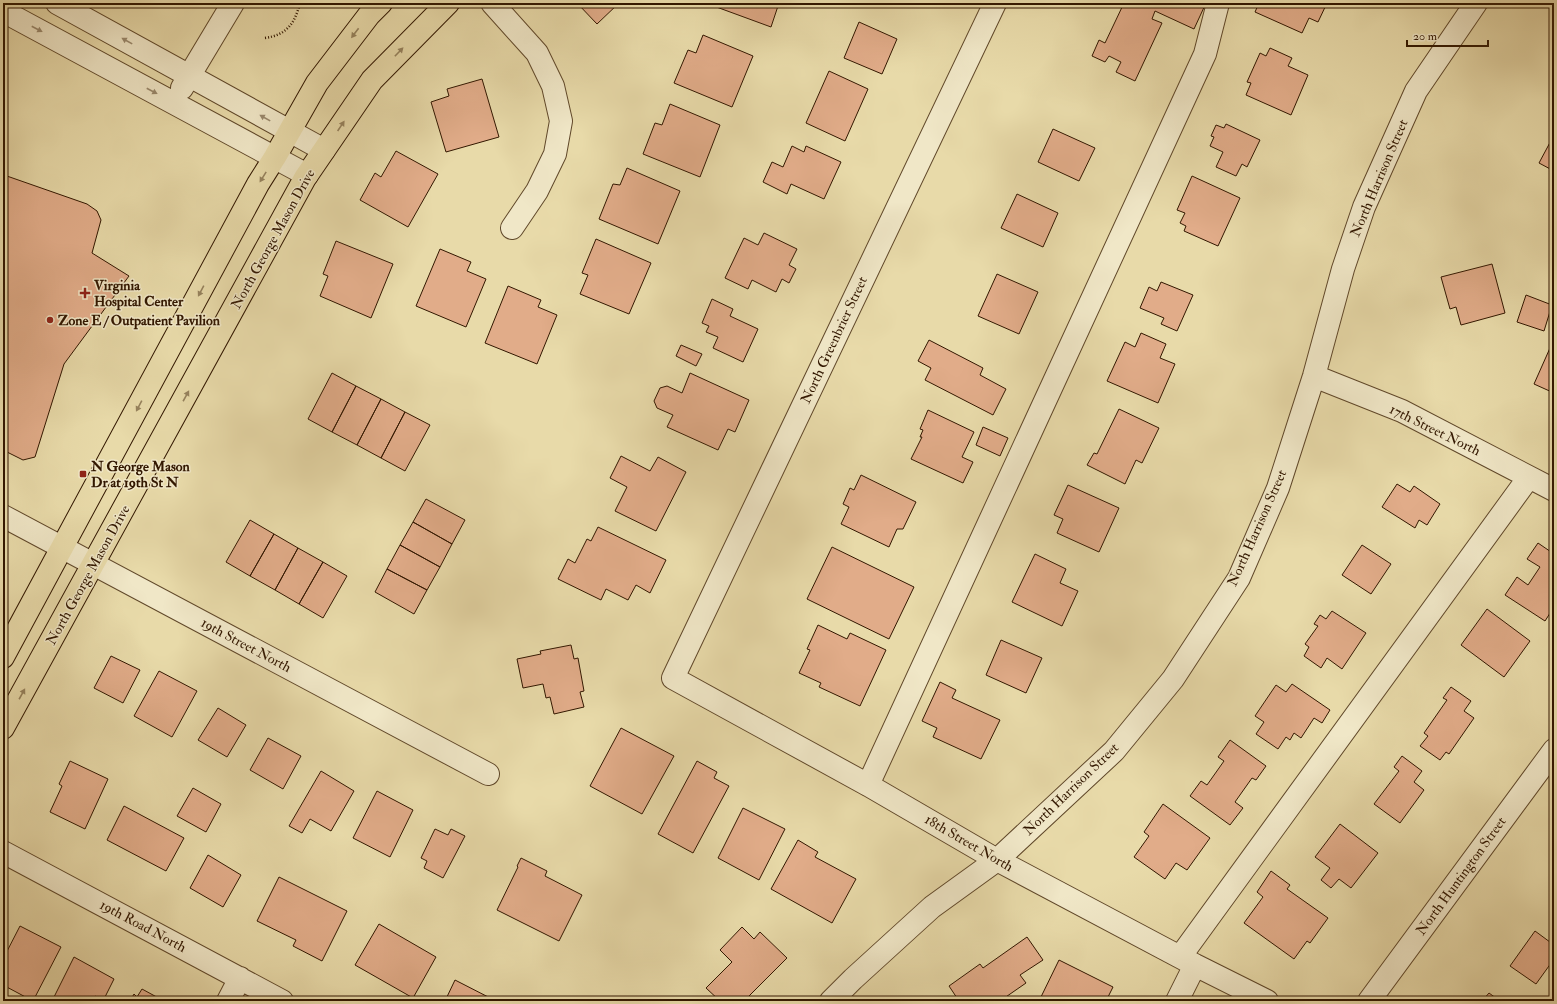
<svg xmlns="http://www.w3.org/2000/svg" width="1557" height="1004" font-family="'IM FELL Double Pica',serif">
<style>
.building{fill:#e1ac89;stroke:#321700}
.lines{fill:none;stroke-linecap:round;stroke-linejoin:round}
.minor-casing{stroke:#60482a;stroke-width:24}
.major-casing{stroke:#321700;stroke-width:24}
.path{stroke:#321700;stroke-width:2.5;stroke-dasharray:1 2;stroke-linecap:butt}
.minor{stroke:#f0e7c7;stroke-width:22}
.major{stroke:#e8daa9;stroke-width:22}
.oneway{fill:#9a896d}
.oneway2{fill:#96825d}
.poi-dot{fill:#8f2418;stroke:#f0e7c7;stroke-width:1.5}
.labels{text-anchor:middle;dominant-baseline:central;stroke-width:3;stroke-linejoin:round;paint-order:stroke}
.street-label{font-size:14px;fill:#321700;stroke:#f0e7c7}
.poi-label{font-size:14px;font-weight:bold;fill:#321700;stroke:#f0e7c7;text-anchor:start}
</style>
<rect width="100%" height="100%" fill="#e8daa9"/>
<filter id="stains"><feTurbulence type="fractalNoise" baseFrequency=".005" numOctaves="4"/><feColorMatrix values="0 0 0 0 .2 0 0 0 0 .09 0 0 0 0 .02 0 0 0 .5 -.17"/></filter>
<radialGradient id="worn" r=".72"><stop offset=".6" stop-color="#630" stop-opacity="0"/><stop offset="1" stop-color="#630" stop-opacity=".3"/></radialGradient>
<!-- building -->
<path class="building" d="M577,3H619L597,24Z
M712,3H779L771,27L711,5Z
M1124,3L1137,4L1138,3H1206L1194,29L1155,11L1152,19L1162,23L1135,81L1116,72L1121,62L1109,56L1105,62L1092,56L1099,40L1105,43Z
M1259,3H1327L1318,22L1309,18L1302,33L1255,12Z
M859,22L897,39L882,74L844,58Z
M703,35L753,56L732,107L674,83L688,50L696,53Z
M1270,48L1292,58L1288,66L1308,75L1291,115L1246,95L1251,83L1247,82L1260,53L1266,56Z
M829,71L868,89L845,141L806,123Z
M482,79L499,137L446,152L431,102L449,96L447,89Z
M670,104L720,125L700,177L643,154L655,123L662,125Z
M1226,124L1260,140L1247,167L1242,164L1236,176L1216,167L1223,152L1210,146L1214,137L1211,136L1216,125L1224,128Z
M1053,129L1095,148L1079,181L1038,162Z
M1554,135V171L1539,163Z
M792,146L804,152L806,146L841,162L824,199L791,184L787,194L763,182L772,162L783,167Z
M396,151L438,174L408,227L360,200L375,173L381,177Z
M3,159L7,160L4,175L87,204L97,211L101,220L92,253L129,276L64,364L35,457L23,460L3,450Z
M627,168L680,191L658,244L599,219L613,184L620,185Z
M1192,176L1240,198L1218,246L1184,231L1186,226L1180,223L1185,213L1177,210Z
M1017,194L1058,213L1043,247L1001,228Z
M764,233L797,249L789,265L796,269L789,283L782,279L776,292L752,280L748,289L725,278L744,238L758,245Z
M596,239L651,263L629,314L580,294L588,275L582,273Z
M336,241L393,264L371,318L320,296L328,276L323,274Z
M440,249L471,262L467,271L486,279L466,327L416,306Z
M1492,264L1505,313L1461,325L1456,307L1450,309L1441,277Z
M997,274L1038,292L1019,334L978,316Z
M1161,282L1193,295L1177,331L1161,324L1164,318L1140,308L1149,287L1157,291Z
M508,286L541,300L538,307L557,315L537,364L485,343Z
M1526,295L1552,305L1544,331L1517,322Z
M712,299L733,309L730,316L758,329L743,362L713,348L718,337L706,332L709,326L702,323Z
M1141,333L1166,344L1160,358L1175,364L1158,403L1107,381L1125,342L1135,347Z
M1554,339V393L1534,384Z
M929,340L983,368L980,375L1006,389L993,415L925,380L931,368L918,361Z
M681,345L702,354L696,366L676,356Z
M332,373L356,386L332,432L308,419Z
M690,373L749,400L735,432L728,429L718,450L667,427L673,415L657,408L654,401L660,388L667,386L682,393Z
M356,386L381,399L357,445L332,432Z
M381,399L405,412L381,458L357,445Z
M1119,409L1159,428L1142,463L1136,460L1125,484L1087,465L1094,453L1097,454Z
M928,410L974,432L962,457L973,462L963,483L911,459L922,437H920L923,430L920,429Z
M405,412L430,425L405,471L381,458Z
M983,427L1008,438L1000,456L976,445Z
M621,456L650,471L658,457L686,472L656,531L615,511L627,487L610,478Z
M861,475L916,502L903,529H897L889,547L841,524L849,507L843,504L850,488L854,490Z
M1397,484L1410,492L1414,486L1440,504L1427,525L1419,520L1415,528L1382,507Z
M1068,485L1119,508L1099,552L1057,533L1063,519L1054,515Z
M426,499L465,520L452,544L413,522Z
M250,520L274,534L250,576L226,562Z
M413,522L452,544L440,567L400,545Z
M598,527L666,560L650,593L636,585L628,600L606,589L601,600L558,579L568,559L575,563L587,539L591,541Z
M274,534L298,548L275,590L250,576Z
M1538,543L1554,554V607L1545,621L1505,595L1517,577L1528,585L1540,567L1527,559Z
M400,545L440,567L427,590L387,569Z
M1362,545L1391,564L1371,594L1342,575Z
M832,547L914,587L889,639L807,599Z
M298,548L323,562L299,604L275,590Z
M1035,554L1066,569L1060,583L1078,591L1062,626L1012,602Z
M323,562L347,576L323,618L299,604Z
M387,569L427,590L414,614L375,592Z
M1487,609L1530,641L1504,677L1461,645Z
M1332,611L1366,633L1342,669L1327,658L1321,668L1304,656L1309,647L1305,644L1318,626L1314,624L1320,615L1326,619Z
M818,625L847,639L850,633L886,650L860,706L819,687L821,683L799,673L810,650L807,649Z
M1001,640L1042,658L1026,693L986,675Z
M571,645L574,659L578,658L584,691L580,692L584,707L554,714L550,697L546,698L543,684L523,688L517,659L541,654L540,651Z
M111,656L140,670L123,703L94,688Z
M159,671L197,691L172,737L134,716Z
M940,682L956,690L952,698L1000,720L981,759L933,737L937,728L922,721Z
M1292,684L1330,710L1322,723L1314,718L1301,738L1294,733L1290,740L1286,737L1278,749L1256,734L1264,722L1255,716L1276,685L1286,692Z
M1451,687L1471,701L1464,711L1474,718L1449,754L1446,752L1440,760L1420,746L1428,736L1424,733L1447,700L1443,698Z
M218,708L246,725L227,757L198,740Z
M621,728L674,756L642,814L590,786Z
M268,738L301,756L283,789L250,770Z
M1230,740L1266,766L1256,780L1252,778L1235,802L1243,808L1230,825L1190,796L1201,781L1207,785L1224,761L1218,757Z
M1402,756L1422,771L1414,782L1424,790L1400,823L1374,804L1399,771L1394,767Z
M70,761L108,779L85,829L50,812L62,786L59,784Z
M697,761L717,772L714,778L729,786L693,853L658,834Z
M321,771L354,791L331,831L310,819L302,833L289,826Z
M193,788L221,804L206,832L177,816Z
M377,791L413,810L390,857L353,838Z
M1163,804L1210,838L1187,870L1176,863L1165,879L1134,857L1149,836L1144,832Z
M124,806L184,838L166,871L107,840Z
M743,808L785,829L759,880L718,858Z
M1340,824L1378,853L1351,888L1339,879L1331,888L1321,880L1330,868L1315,857Z
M435,829L448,835L451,829L465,836L443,878L424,868L427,861L421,858Z
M798,840L818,852L815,857L856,879L832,923L771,889Z
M208,855L241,875L223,907L190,888Z
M521,858L547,871L545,876L582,895L559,941L497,910L518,867L517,866Z
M1271,871L1290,885L1287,889L1328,918L1310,943L1307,941L1294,959L1244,923L1263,897L1257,892Z
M279,877L347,911L322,961L293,946L296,940L257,921Z
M379,924L436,957L413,998L355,965Z
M20,926L61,947L33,1001L3,985V959Z
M742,927L754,939L760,932L787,958L744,1001H720L706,988L732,962L720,950Z
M1535,931L1554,945V959L1536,984L1510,966Z
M1027,937L1043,960L1020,975L1026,983L1000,1001H959L949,986L980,964L983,968Z
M74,957L114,979L103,1001L95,996L92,1001H52Z
M1059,960L1113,987L1106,1001H1039Z
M455,980L496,1001H445Z
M142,989L164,1001H130L134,994L137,997Z
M1489,993L1500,1001H1482Z"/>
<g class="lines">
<!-- minor casing -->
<g class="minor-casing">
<path id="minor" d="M57,3L324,150
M492,3L537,53L553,86L561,121L555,154L537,191L512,228
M995,3L673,678L868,785L997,860L1195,965L1267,1001
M3,11L307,175
M182,88L233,3
M1314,376L1402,411L1554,490
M3,516L488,774
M868,785L1205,54L1218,3
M3,852L282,1001
M1180,957L1529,477
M228,1001L240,978
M831,1001L853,979L932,907L997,860L1114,751L1173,679L1239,578L1278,488L1314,376L1343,269L1364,207L1416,91L1476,3
M1177,1001L1195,965
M1369,1001L1554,750"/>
</g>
<!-- major casing -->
<g class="major-casing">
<path id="major" d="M3,657L258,184L275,157L317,83L369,15L381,3
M3,728L305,178L372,80L448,3"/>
</g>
<!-- path -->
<path class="path" d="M265,38C287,35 295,23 300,3"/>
<!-- minor -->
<use href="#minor" class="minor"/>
<!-- major -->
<use href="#major" class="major"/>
</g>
<!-- one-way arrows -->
<defs><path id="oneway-solid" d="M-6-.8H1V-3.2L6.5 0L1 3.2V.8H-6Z"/></defs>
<g class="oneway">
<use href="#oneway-solid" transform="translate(37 29) rotate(28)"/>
<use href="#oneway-solid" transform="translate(127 41) rotate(-151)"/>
<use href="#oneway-solid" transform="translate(152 91) rotate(28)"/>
<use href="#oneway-solid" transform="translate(265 118) rotate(-151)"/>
</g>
<g class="oneway2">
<use href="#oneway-solid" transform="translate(355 33) rotate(127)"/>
<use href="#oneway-solid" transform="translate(399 52) rotate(-46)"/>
<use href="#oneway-solid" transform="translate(341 126) rotate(-56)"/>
<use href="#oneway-solid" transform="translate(263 177) rotate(122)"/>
<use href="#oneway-solid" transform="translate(201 291) rotate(118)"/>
<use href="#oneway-solid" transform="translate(186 396) rotate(-61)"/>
<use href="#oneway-solid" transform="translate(139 406) rotate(118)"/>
<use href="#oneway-solid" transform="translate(22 694) rotate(-61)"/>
</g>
<!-- markers -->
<g class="poi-dot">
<path d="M83 287h4v4h4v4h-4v4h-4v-4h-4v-4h4z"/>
<circle cx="50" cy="320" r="4"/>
<rect x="79" y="470" width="8" height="8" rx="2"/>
</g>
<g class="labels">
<!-- street labels -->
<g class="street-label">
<text transform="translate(1379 178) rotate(-67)">North Harrison Street</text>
<text transform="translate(273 239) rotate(-61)">North George Mason Drive</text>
<text transform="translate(834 340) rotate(-65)">North Greenbrier Street</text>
<text transform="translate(1435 430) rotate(26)">17th Street North</text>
<text transform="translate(1257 528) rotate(-66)">North Harrison Street</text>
<text transform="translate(88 575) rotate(-61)">North George Mason Drive</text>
<text transform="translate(246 645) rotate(28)">19th Street North</text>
<text transform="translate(1071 789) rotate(-44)">North Harrison Street</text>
<text transform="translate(969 843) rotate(30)">18th Street North</text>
<text transform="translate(1461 876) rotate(-54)">North Huntington Street</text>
<text transform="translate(143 926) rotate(28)">19th Road North</text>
</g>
<!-- poi labels -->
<g class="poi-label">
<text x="94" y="285">Virginia<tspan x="94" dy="16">Hospital Center</tspan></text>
<text x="58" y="320">Zone E / Outpatient Pavilion</text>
<text x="91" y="466">N George Mason<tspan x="91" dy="16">Dr at 19th St N</tspan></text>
</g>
</g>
<!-- margin -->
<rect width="1557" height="1004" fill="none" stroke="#e8daa9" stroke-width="16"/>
<rect x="4" y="4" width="1549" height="996" fill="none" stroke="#321700" stroke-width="2"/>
<rect x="8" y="8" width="1541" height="988" fill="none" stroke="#321700"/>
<!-- scale -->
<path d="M1407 40v6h81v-6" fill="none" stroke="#321700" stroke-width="2"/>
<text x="1413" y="40" font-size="12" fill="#321700" stroke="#f0e7c7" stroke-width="3" paint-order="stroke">20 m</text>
<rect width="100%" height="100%" filter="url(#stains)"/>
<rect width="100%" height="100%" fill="url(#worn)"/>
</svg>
